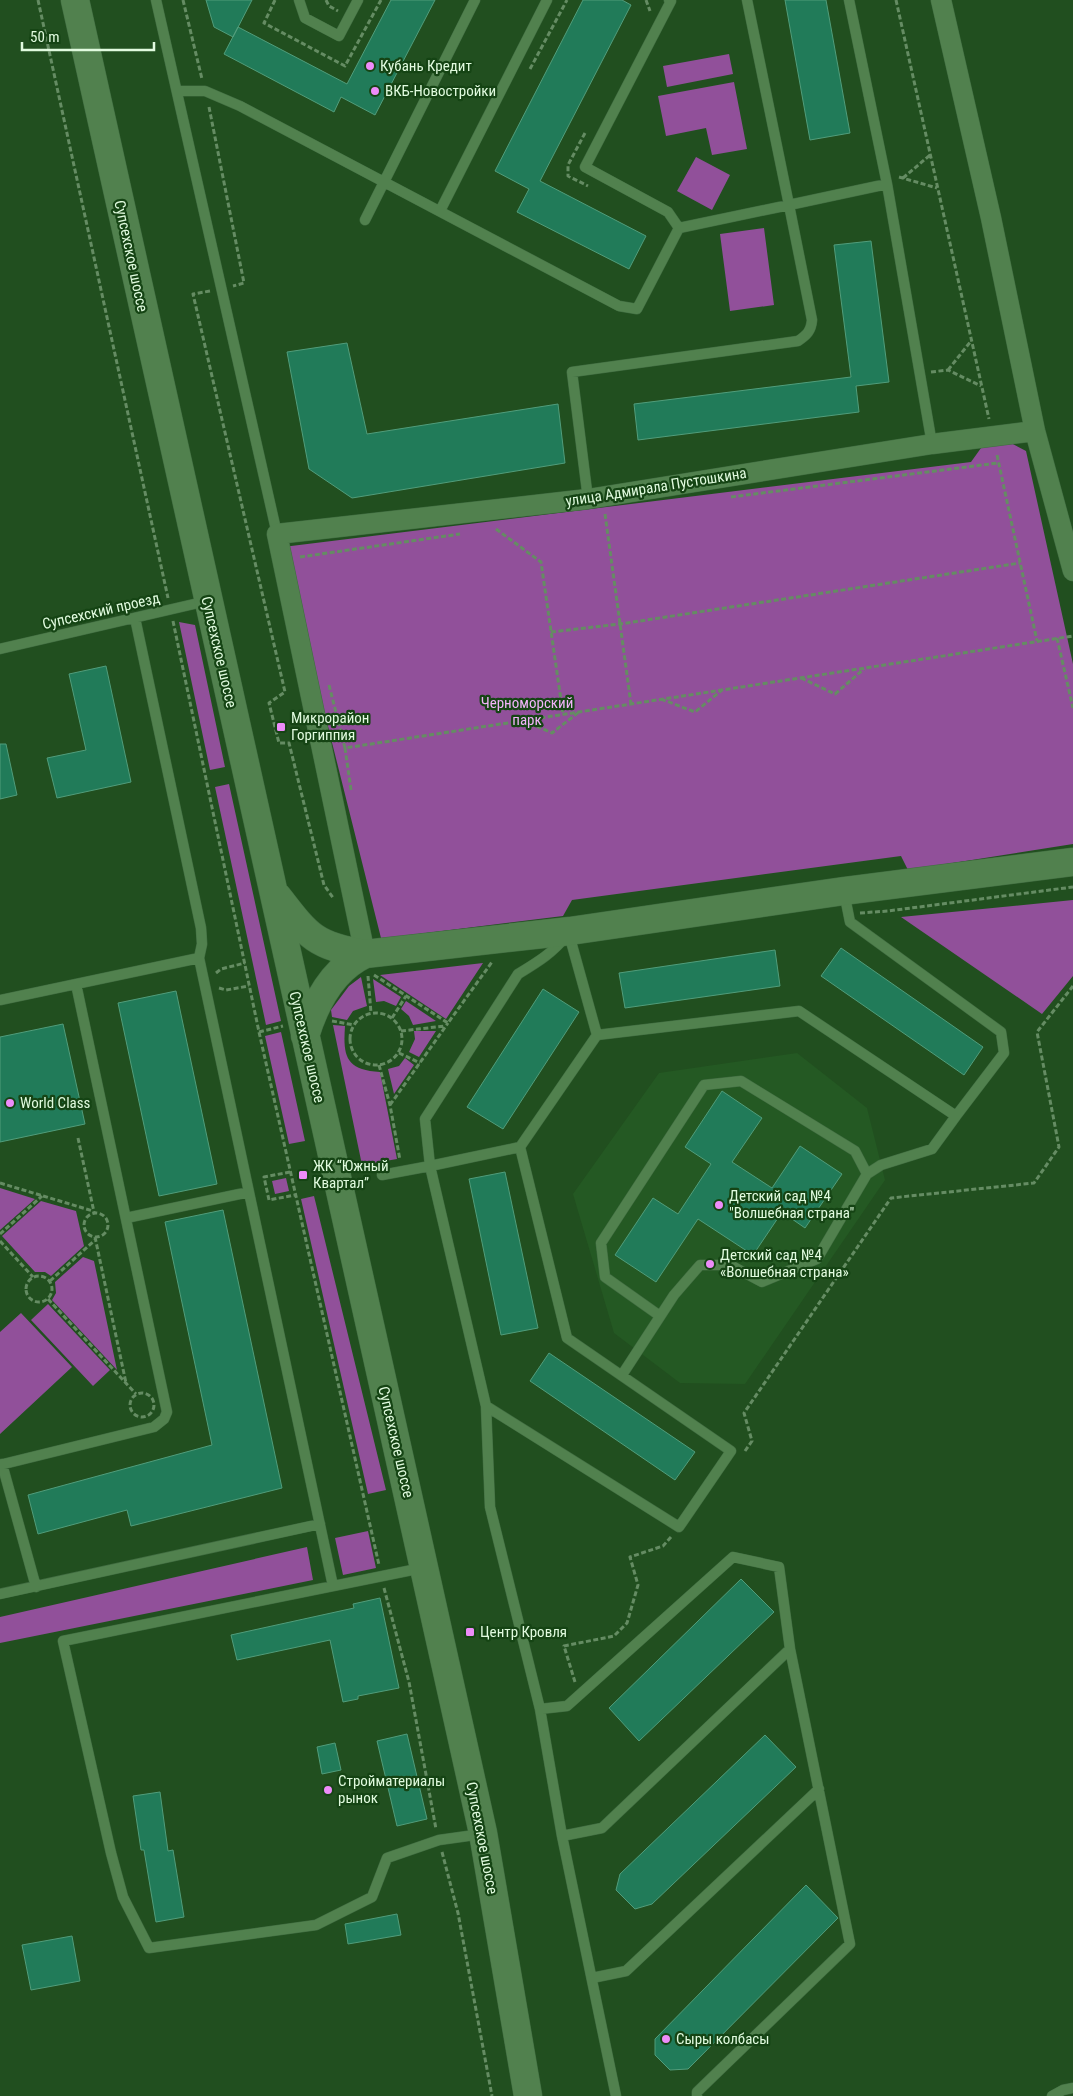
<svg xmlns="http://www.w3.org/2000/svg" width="1073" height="2096" font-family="'Roboto Condensed',sans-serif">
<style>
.built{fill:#245923}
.green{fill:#91509a}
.building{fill:#217b59;stroke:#519d7b}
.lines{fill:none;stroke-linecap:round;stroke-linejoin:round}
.lane-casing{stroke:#406c41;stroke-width:11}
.street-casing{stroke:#406c41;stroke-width:21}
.secondary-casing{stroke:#406c41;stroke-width:29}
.path{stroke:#658c63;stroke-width:3;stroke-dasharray:5 2.5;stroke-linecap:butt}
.lane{stroke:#51814e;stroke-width:10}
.street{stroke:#51814e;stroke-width:20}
.secondary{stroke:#51814e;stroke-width:28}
.poi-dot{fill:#ed8cf9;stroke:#154414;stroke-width:2}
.labels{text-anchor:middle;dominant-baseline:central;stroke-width:4.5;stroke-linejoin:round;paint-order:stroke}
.poi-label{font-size:15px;fill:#e1fbdf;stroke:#154414;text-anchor:start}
.street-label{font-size:15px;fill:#e1fbdf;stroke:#154414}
.park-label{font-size:15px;fill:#f3b3fb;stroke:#154414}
</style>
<rect width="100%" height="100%" fill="#214f1f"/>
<!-- built -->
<path class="built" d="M797,1053L867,1108L885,1180L745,1384L680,1383L614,1333L573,1194L659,1073Z"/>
<!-- green -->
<path class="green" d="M729,54L733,74L667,87L663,66Z
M734,82L747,149L712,155L706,128L666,136L658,96Z
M696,157L730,175L712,210L677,191Z
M764,228L774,305L730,311L720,234Z
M1007,441L1026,451L1073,664V844L908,870L901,856L572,900L563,916L386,938H381L283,547L971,462L981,448Z
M179,622L195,625L225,767L210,770Z
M229,784L281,1021L266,1025L215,787Z
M1073,900V976L1042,1014L901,917Z
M483,963L446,1019L380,975Z
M361,977L367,1006L353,1011L347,1020L332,1017L331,1010L349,986Z
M373,979L401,997L396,1006L384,1001L376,1002Z
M406,1001L436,1021L413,1025L409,1016L401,1009Z
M333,1025L345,1026C343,1055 345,1070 380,1072L397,1159L362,1165Z
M414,1031H436L419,1057L409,1052L415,1039Z
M281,1032L305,1141L289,1144L265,1036Z
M405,1058L414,1065L394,1094L388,1069L399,1066Z
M286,1178L289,1191L275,1194L272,1181Z
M0,1188L35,1199L0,1230Z
M314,1196L386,1490L368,1494L301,1199Z
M41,1201L76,1211L84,1246L51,1276L45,1272H35L2,1236Z
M83,1257L94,1261L117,1370L52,1300L56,1293L55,1282Z
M48,1304L110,1370L93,1386L31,1320Z
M21,1313L72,1367L0,1434V1332Z
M368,1531L376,1568L343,1575L335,1538Z
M307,1547L313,1580L0,1643V1617Z"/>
<!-- building -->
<path class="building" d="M206,0H252L233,37L214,27Z
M391,0H435L375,115L341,97L334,112L224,54L238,27L347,84Z
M583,0H622L631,5L540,181L646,236L629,269L517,212L529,189L495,171Z
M785,0H826L850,133L810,140Z
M871,241L889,382L856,386L859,412L638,440L634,404L851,377L834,245Z
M347,343L367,434L558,404L565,463L352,498L309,469L287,352Z
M106,666L131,782L57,798L47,758L86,750L69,674Z
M0,744H6L17,795L0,799Z
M841,948L983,1047L964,1075L821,976Z
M775,950L780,986L625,1008L619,973Z
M543,989L579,1012L503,1129L467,1107Z
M176,991L217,1184L159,1196L118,1003Z
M63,1024L85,1124L0,1142V1037Z
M722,1091L762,1118L732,1162L772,1188L800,1146L842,1174L805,1228L782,1212L753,1255L698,1219L656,1282L615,1255L653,1198L678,1214L711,1164L685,1147Z
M505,1172L538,1328L501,1335L469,1179Z
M223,1210L282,1488L131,1526L127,1510L38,1534L28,1495L212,1445L165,1222Z
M549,1353L695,1452L675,1480L530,1381Z
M741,1579L774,1612L639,1741L609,1708Z
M380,1598L399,1688L358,1696V1699L343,1702L330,1640L237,1660L231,1635L354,1608L353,1604Z
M407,1734L427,1819L397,1826L377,1741Z
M765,1735L796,1767L652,1904L635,1909L616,1890L620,1874Z
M335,1743L341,1770L322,1774L317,1747Z
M160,1792L168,1851L173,1850L184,1917L156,1922L144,1850H141L133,1796Z
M806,1885L838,1918L688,2069L670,2070L655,2055V2039Z
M397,1914L401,1935L348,1944L345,1924Z
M72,1936L80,1981L31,1990L22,1945Z"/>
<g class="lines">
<!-- lane casing -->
<g class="lane-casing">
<path id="lane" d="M156,0L277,534
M299,0L305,18L339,36L358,0
M849,0L887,184
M177,91H205L240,106L384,182L475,0
M440,211L547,0
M365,220L384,182L619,306L637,309L679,228L668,212L585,167L671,1L669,0
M679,228L789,205L747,0
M588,499L572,372L798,341C807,335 811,331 812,320L789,205L887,184L932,444
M135,618L201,928L202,944L199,958L333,1586
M0,649L207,601
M570,932L572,945L597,1035
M0,1000L199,958
M520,1147L430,1166L486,1406L490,1507L540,1709L562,1836L616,2096
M867,1174L881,1165L932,1149L956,1116
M382,1175L430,1166L425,1119L518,974C536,963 553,953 566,936
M126,1218L249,1192
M622,1375L674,1295L700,1265H730L762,1282L817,1259L867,1174L855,1151L741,1081L704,1085L601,1243L605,1277L660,1316
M486,1406L679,1527L731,1451L567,1338L520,1147L597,1035L799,1011L956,1116L1004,1053L1001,1032L850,922L844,892
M2,1464L36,1587
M0,1465L154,1427L164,1419L167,1412L76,984
M422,1568L63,1641L111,1853L123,1897L149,1948L316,1925L372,1897L387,1858L439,1840L482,1834
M0,1594L320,1524
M540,1709L567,1706L733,1557L779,1567L790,1649
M562,1836L602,1828L790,1649L850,1944L697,2092V2096
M592,1978L626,1971L819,1789
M1052,2096L1063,2090L1073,2088"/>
</g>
<!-- street casing -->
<g class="street-casing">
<path id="street" d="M941,0L991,218L1035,431L1073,571
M365,954L277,534L588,499L932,444L1035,431"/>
</g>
<!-- secondary casing -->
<g class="secondary-casing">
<path id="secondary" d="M75,0L483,1833L528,2096
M278,897C308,936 315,946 365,954
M305,1036C315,1003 333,969 365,954L570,931L844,891L1073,862"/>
</g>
<!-- path -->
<path class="path" d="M38,0L168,598
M183,0L202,79
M275,0L264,23L345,66L381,0
M326,0L329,6L338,11
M646,0L650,11
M896,0L989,419
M530,69L567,0
M209,107L244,283L233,286
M585,133L568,165V176L588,186
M899,177L937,188
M903,178L930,155
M210,291L193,294L285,692L269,703L279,743H289L324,885L334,899
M948,370L971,341
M931,372L948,370L981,386
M997,455L1037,641
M731,497L998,463
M605,514L631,704
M496,529L541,562L563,714
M300,557L460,534
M173,621L259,1032L379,1565
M551,632L620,624L1020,563
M1057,638L1073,708
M801,678L835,694L864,669
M329,685L345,748
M661,699L695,712L722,690
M523,720L552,733L579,712
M351,790L345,748L1073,636
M860,913L888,911L1073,887
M216,973L221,969L245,963
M374,975L448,1023L492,962
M368,976L371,1013
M219,988L226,990L249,986
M350 1039a26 26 0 1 1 52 0a26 26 0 1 1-52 0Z
M392,1018L406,996
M332,1021L354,1025
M401,1031L445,1026
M259,1032L283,1026
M399,1053L420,1063
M379,1065L390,1105L400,1160
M390,1105L448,1023
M78,1138L94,1212
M290,1172L264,1177L269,1200L295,1195
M0,1183L93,1211
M84 1225a12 12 0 1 1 24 0a12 12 0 1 1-24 0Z
M0,1234L42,1196
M95,1237L126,1383
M0,1241L33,1277
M26 1289a13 13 0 1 1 26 0a13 13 0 1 1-26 0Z
M50,1281L95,1240
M48,1299L136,1394
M130 1405a12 12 0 1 1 24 0a12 12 0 1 1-24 0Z
M745,1451L752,1441L744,1413L891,1198L1034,1183L1059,1147L1037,1032L1073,986
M384,1588L409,1682L436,1829
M575,1682L564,1646L614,1636L627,1623L638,1585L630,1557L663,1546L671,1537
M442,1852L458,1913L492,2096"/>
<!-- lane -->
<use href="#lane" class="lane"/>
<!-- street -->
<use href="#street" class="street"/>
<!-- secondary -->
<use href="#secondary" class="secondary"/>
</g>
<!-- markers -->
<g class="poi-dot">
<circle cx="370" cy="66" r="5"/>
<circle cx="375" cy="91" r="5"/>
<rect x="276" y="722" width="10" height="10" rx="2.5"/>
<circle cx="10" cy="1103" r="5"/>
<rect x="298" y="1170" width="10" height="10" rx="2.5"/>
<circle cx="719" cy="1205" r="5"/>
<circle cx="710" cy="1264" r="5"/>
<rect x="465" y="1627" width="10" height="10" rx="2.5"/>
<circle cx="328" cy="1790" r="5"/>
<circle cx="666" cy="2039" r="5"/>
</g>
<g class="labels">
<!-- poi labels -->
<g class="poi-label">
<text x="380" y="66">Кубань Кредит</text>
<text x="385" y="91">ВКБ-Новостройки</text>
<text x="291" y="718">Микрорайон<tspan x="291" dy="17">Горгиппия</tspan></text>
<text x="20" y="1103">World Class</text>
<text x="313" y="1166">ЖК “Южный<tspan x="313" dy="17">Квартал”</tspan></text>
<text x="729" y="1196">Детский сад №4<tspan x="729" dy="17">"Волшебная страна"</tspan></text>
<text x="720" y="1255">Детский сад №4<tspan x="720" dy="17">«Волшебная страна»</tspan></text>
<text x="480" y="1632">Центр Кровля</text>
<text x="338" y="1781">Стройматериалы<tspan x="338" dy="17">рынок</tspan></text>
<text x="676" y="2039">Сыры колбасы</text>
</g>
<!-- street labels -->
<g class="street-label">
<text transform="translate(131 256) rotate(78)">Супсехское шоссе</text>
<text transform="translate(656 487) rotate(-9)">улица Адмирала Пустошкина</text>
<text transform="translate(101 611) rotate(-13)">Супсехский проезд</text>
<text transform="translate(219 652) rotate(77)">Супсехское шоссе</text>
<text transform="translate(307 1047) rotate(77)">Супсехское шоссе</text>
<text transform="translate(396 1442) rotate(77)">Супсехское шоссе</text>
<text transform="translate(482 1838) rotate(79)">Супсехское шоссе</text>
</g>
<!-- park labels -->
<g class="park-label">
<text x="527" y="703">Черноморский<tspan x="527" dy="17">парк</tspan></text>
</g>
</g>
<!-- scale -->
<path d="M22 42v8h132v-8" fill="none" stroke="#e1fbdf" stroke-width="2.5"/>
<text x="30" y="42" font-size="15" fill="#e1fbdf" stroke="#154414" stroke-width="4" paint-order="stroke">50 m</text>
</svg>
